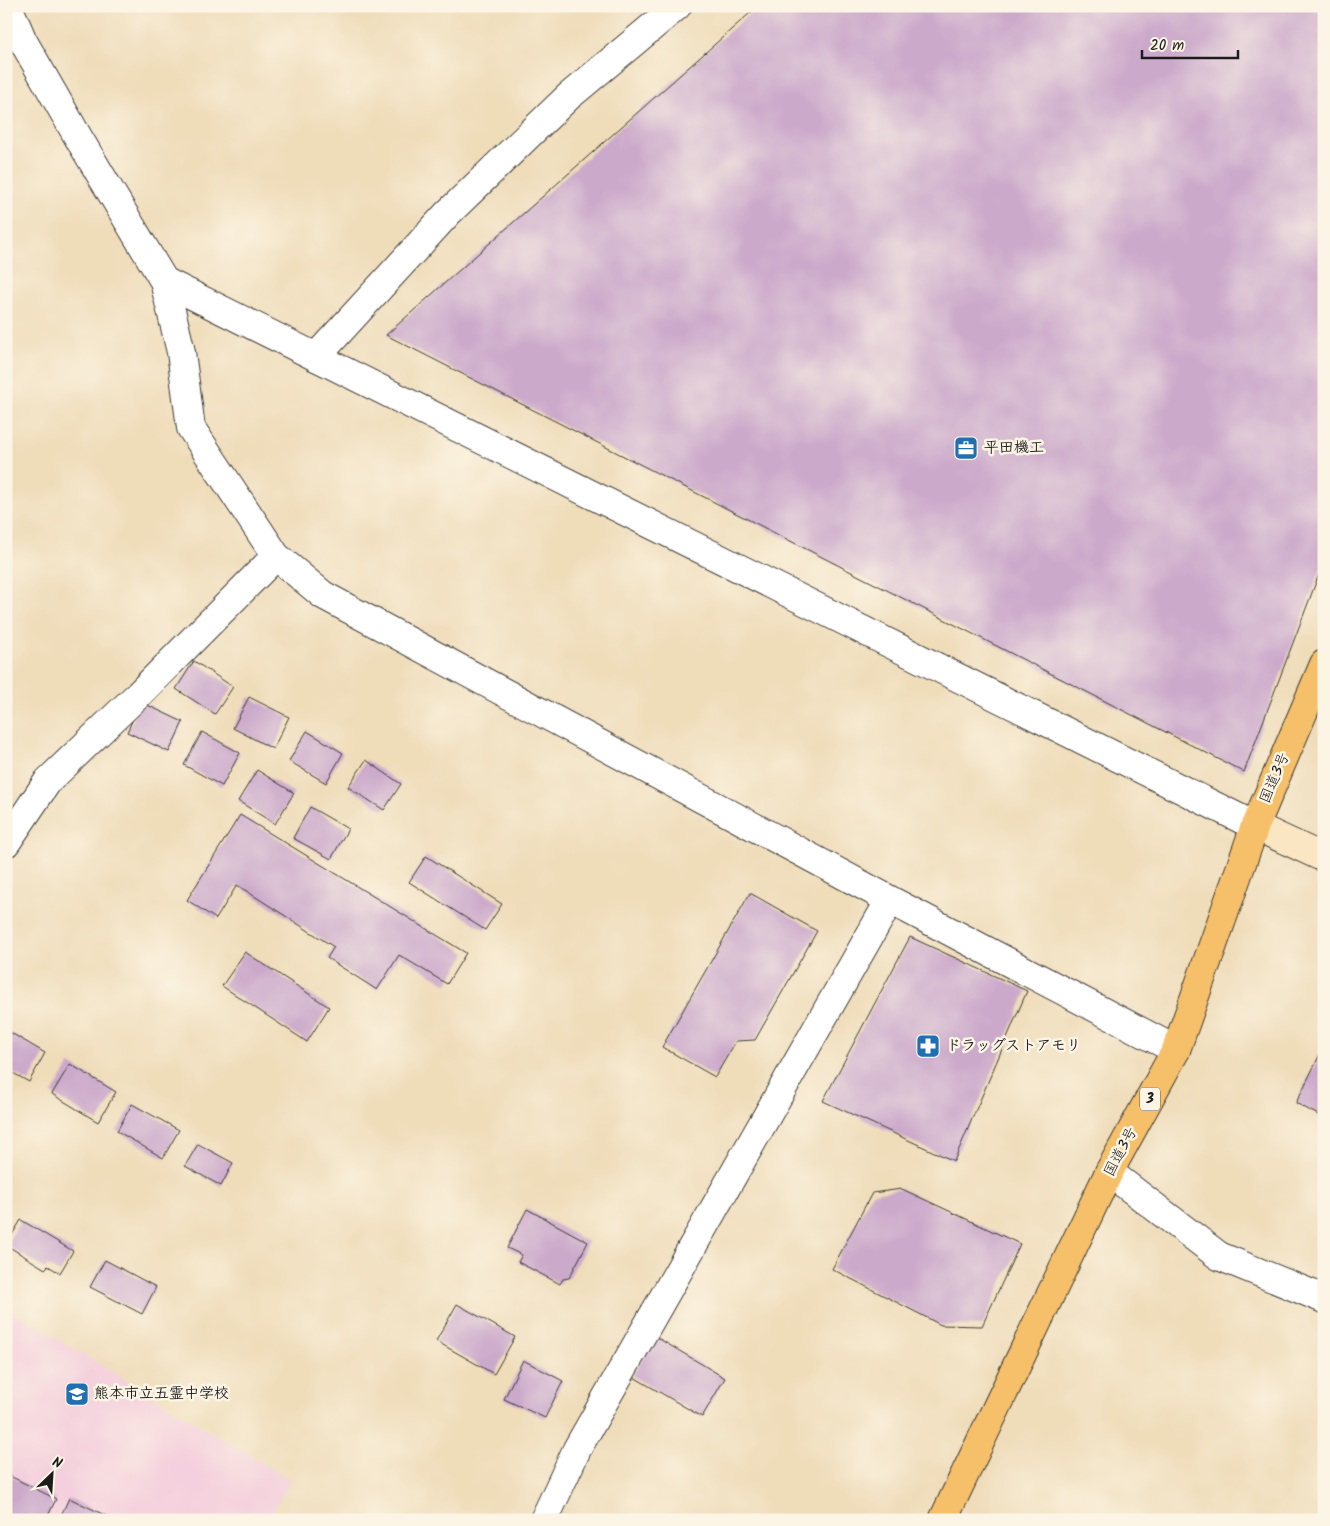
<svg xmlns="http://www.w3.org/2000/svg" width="1330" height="1526" font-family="Kalam,'Klee One',sans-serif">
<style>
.built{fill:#f4cfdd}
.building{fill:#cba9cb}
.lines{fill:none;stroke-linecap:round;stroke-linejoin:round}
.minor-casing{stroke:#3c3934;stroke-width:30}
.tertiary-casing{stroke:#3c3934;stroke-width:30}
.secondary-casing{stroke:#3c3934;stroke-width:30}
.trunk-casing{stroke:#3c3934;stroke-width:30}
.minor{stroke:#fff;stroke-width:28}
.tertiary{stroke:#fff;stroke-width:28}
.secondary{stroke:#fbe6c4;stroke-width:28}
.trunk{stroke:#f6c06b;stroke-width:28}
.labels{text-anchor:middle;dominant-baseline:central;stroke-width:5;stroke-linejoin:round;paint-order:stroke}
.shield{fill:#fcf5e5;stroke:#5f5d58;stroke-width:1}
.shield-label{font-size:14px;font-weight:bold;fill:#1c1c1c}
.poi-label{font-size:15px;font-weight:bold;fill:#1c1c1c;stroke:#fcf5e5;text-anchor:start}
.street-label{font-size:15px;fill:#1c1c1c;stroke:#fcf5e5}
</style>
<rect width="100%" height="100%" fill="#fcf5e5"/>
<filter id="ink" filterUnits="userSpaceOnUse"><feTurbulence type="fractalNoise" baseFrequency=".02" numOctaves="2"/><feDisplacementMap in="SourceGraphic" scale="10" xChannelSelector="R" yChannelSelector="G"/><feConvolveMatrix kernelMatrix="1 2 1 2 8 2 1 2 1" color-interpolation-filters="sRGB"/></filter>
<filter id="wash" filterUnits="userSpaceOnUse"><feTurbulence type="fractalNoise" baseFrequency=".0096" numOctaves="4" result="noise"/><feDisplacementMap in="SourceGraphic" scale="20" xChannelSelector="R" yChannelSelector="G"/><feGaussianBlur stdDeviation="1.12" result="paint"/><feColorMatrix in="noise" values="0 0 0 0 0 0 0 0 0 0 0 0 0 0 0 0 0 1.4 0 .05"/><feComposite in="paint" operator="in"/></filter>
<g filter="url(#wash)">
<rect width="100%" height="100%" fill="#efdcb9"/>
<!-- built -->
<path class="built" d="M6,1307L291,1481L268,1520H6Z"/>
<g id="blocks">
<!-- building -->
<path class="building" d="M758,6H1324V561L1244,772L386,335Z
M194,661L233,687L215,714L176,689Z
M249,697L289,717L273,749L233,728Z
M141,702L183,722L169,752L127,732Z
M307,731L343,753L326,783L289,761Z
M202,732L240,753L222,786L184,765Z
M366,760L401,784L384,810L348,787Z
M257,770L294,793L275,824L238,801Z
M310,807L348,829L331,859L293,838Z
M240,815L466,953L447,984L399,955L377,990L327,958L334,947L237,885L216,919L187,900Z
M426,856L502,904L485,930L409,882Z
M750,893L817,931L755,1040L736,1041L715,1077L662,1047Z
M910,937L1027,991L954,1161L823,1101Z
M245,952L329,1007L307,1042L222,986Z
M6,1030L45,1053L29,1082L6,1069Z
M1324,1046V1118L1296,1103Z
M70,1064L116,1092L98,1122L52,1094Z
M132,1104L179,1130L163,1158L117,1131Z
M198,1144L233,1163L221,1186L185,1166Z
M902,1189L1020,1244L982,1326L941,1325L832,1269L872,1193Z
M527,1209L588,1242L569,1278L563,1279L560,1284L518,1262L522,1255L507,1248Z
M21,1220L73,1251L60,1273L48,1266L45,1269L6,1245Z
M105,1260L156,1287L142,1314L90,1287Z
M457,1304L515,1337L494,1374L436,1341Z
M656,1337L725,1378L702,1417L632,1376Z
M523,1360L563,1381L545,1418L504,1399Z
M6,1474L56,1499L46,1520H6Z
M69,1498L115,1520H59Z"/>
</g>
</g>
<g filter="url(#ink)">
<use href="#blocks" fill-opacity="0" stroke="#3c3934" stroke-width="1"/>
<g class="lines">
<!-- minor casing -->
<g class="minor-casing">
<path id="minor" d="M8,6L23,41L78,137L164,281L181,352L191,428L276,556L323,595L890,900L1176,1050
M316,357L448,213L568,97L677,6
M6,843L48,781L136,697L276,556
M1109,1172L1219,1256L1324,1299
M544,1520L577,1449L890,900"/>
</g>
<!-- tertiary casing -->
<g class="tertiary-casing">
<path id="tertiary" d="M164,281L1255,826"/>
</g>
<!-- secondary casing -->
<g class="secondary-casing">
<path id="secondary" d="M1255,826L1324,858"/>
</g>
<!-- trunk casing -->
<g class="trunk-casing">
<path id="trunk" d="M943,1520L1109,1172L1176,1050L1255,826L1324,664"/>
</g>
<!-- minor -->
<use href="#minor" class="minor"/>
<!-- tertiary -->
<use href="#tertiary" class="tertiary"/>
<!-- secondary -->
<use href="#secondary" class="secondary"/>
<!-- trunk -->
<use href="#trunk" class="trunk"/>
</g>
</g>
<!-- icons -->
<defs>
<g id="office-square" transform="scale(1.25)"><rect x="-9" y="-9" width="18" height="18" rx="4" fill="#1f6fb2" stroke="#fcf5e5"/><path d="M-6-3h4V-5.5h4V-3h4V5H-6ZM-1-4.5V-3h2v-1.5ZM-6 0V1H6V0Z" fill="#fff"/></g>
<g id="pharmacy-square" transform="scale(1.25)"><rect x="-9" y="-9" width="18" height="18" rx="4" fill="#1f6fb2" stroke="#fcf5e5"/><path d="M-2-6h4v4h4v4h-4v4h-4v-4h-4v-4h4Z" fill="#fff"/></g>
<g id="school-square" transform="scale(1.25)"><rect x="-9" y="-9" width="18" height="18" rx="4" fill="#1f6fb2" stroke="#fcf5e5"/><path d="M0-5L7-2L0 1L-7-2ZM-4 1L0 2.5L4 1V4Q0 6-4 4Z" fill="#fff"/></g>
</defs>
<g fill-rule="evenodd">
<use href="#office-square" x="966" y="448"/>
<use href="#pharmacy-square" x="928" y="1046"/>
<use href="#school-square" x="77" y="1394"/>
</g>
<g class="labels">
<!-- shield labels -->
<rect class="shield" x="1140" y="1087.5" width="20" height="23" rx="4"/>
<g class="shield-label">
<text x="1150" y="1099">3</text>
</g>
<!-- poi labels -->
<g class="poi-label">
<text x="984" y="448">平田機工</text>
<text x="946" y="1046">ドラッグストアモリ</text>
<text x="94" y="1394">熊本市立五霊中学校</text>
</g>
<!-- street labels -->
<g class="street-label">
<text transform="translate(1275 778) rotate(-67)">国道3号</text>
<text transform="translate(1121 1152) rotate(-62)">国道3号</text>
</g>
</g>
<!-- margin -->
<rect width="1330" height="1526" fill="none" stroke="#fcf5e5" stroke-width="25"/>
<!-- north arrow -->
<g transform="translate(52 1474) rotate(25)" stroke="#fcf5e5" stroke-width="4" paint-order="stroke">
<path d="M0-4L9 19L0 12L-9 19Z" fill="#1c1c1c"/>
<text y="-8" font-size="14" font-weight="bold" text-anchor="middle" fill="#1c1c1c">N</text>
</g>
<!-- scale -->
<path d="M1142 50v8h96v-8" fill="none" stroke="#1c1c1c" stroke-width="2.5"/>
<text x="1150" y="50" font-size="15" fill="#1c1c1c" stroke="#fcf5e5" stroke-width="4" paint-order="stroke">20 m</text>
</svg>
